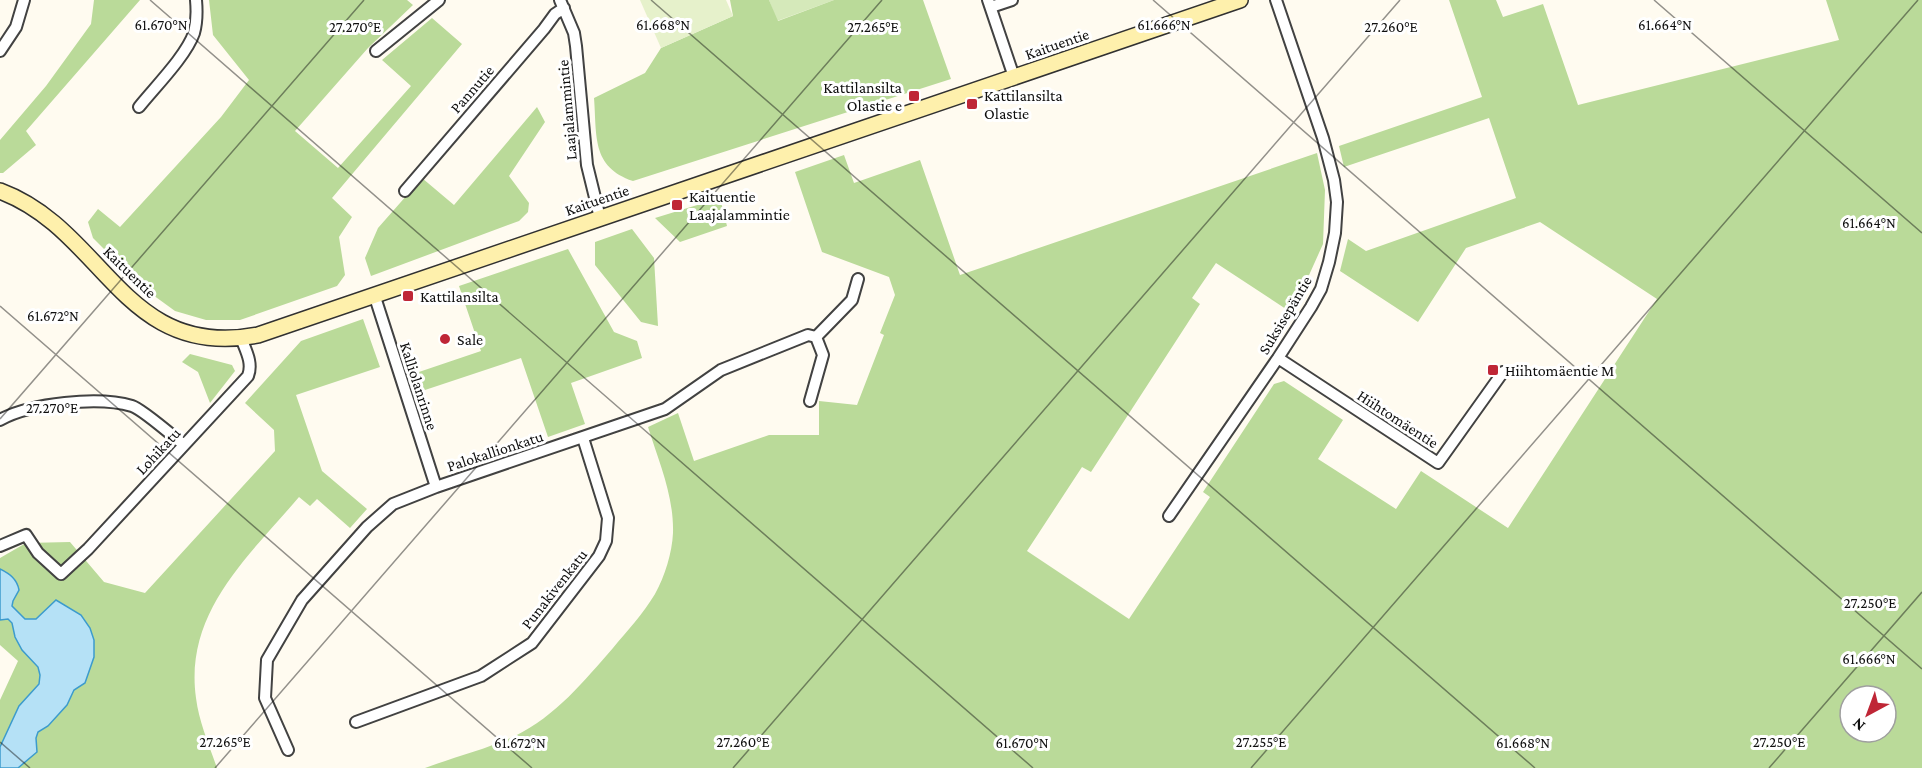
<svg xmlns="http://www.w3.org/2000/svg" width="1922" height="768" font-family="'Crimson Pro',serif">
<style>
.green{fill:#d5e9ba}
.forest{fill:#bada99;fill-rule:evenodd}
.pitch{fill:#e6f1cb}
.water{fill:#b5e1f6;stroke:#3c9bcd;stroke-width:1.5}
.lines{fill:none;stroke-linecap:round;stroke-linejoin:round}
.street-casing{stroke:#424242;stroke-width:14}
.secondary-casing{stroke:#313131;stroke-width:18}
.street{stroke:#fff;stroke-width:10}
.secondary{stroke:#fef0ac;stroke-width:15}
.ticks{fill:none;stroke:#0f0f0f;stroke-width:1.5;stroke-opacity:0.45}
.poi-dot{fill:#bf2636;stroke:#fff;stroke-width:2}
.labels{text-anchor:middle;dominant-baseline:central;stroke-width:6;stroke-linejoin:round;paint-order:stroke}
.street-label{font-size:16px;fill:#0f0f0f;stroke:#fff}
.poi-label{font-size:16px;fill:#0f0f0f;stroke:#fff;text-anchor:start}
.ticks-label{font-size:15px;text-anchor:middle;fill:#0f0f0f;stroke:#fff;stroke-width:6;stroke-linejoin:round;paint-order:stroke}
</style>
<rect width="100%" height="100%" fill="#fffbf0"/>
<!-- green -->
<path class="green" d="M769,0H834L777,21Z"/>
<!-- forest -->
<path class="forest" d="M94,0H140L26,131L36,145L3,173H0V140L46,86L91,24Z
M209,0H407L413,5L368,48L295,131L338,168L411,86L382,60L432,18L462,44L332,198L352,217L339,237L345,275L337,286L240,320H206L175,311L142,287L93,238L88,222L98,209L120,227L221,117L249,80L213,35Z
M730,0H769L778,21L834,0H923L951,79L633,181C591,167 597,135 594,98L645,73L661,48L733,16Z
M1449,0H1496L1503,17L1543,4L1578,105L1839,40L1826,0H1922V768H425C454,757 487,749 515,736C556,716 584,681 613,648C627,631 643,614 655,594C665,576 672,553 673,533C674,496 659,462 648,427L678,413L694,461L769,435H819V401L857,405L884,335L880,333L895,295L889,277L822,252L795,172L844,155L854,183L920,160L960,275L1317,153L1325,190L1323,244L1292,313L1216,263L1192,298L1200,304L1091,472L1082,467L1027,551L1129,619L1210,497L1203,492L1274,384L1284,381L1343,420L1318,459L1396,509L1421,471L1508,528L1657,299L1540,222L1466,248L1418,322L1340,271L1348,239L1366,251L1516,198L1489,118L1344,167L1339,146L1482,97ZM1850,696H1886V732H1850Z
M537,107L545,122L509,176L529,203L528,212L519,221L371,276L365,258L378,228L422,178L454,205Z
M720,198L727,226L680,242L655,218Z
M632,229L654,258L658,326L641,322L595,265V242Z
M568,249L614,332L637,341L642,358L571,383L585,424L548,437L521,358L419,392L413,374L481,351L459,286Z
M363,319L380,367L296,395L322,471L367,509L350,528L317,499L310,506L299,497C249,556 184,612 196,698C199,722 209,745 217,768H0V700L18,661L0,645V558L26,543L70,542L104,582L145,593L275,451L274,430L245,403L301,341Z
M190,354L232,365L235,371L210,403L198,372L182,362Z"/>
<!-- pitch -->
<path class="pitch" d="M640,0H726L733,16L661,48Z"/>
<!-- water -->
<path class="water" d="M0,569C10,574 17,579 19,590L13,601L12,606L25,619H36L56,600L81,615L90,628L94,640V657L85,683L74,690L67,705L48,726L38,732L36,738L37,752L18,768H0V747L19,706L39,684L40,675L38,667L22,650L15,637L12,623L8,619L0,620Z"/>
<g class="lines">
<!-- street casing -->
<g class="street-casing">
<path id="street" d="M560,0L574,33L576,46L587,165L600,218
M988,0L1014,77
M991,7L1012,0
M0,51L16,27L24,0
M376,51L439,0
M139,107C155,87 186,56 194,33C197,22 197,11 196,0
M405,191L544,29L555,14L564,8
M374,294L436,487
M816,337L852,300L858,279
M1278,358L1438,463L1503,372
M0,420C30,403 99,396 132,406C142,409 174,437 184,445
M1169,516L1278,358L1311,307L1321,289L1329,262L1335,233L1337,202L1334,180L1323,138L1276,0
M0,546L26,535L38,553L61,574L88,549L248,376C253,363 246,351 241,338
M356,722L481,676L532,643L599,556L606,541L608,518L583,438
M288,750L265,698L267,660L302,600L367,527L393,504L436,487L665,409L721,370L808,335L816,337L823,355L810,401"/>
</g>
<!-- secondary casing -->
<g class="secondary-casing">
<path id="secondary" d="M0,191C105,230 123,361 258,335L1240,0"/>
</g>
<!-- street -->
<use href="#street" class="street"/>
<!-- secondary -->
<use href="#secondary" class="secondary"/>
</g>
<!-- ticks -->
<path class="ticks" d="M150,0L1033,768M651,0L1535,768M1153,0L1922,669M1654,0L1922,233M0,306L532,768M0,419L364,0M0,742L30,768M215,768L882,0M733,768L1400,0M1251,768L1918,0M1769,768L1922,592"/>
<!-- markers -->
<g class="poi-dot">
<rect x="908" y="90" width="12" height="12" rx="3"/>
<rect x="966" y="98" width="12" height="12" rx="3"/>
<rect x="671" y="199" width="12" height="12" rx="3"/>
<rect x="402" y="290" width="12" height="12" rx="3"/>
<circle cx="445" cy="339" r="6"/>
<rect x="1487" y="364" width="12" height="12" rx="3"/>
</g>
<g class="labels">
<!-- street labels -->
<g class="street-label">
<text transform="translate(1057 44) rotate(-19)">Kaituentie</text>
<text transform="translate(472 89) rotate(-49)">Pannutie</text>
<text transform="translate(567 110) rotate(-95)">Laajalammintie</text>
<text transform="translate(597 200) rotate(-19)">Kaituentie</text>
<text transform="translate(130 272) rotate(44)">Kaituentie</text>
<text transform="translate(1285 315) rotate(-59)">Suksisepäntie</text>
<text transform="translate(419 386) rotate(72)">Kalliolanrinne</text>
<text transform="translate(1398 419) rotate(33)">Hiihtomäentie</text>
<text transform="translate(158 451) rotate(-47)">Lohikatu</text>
<text transform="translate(495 451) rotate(-18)">Palokallionkatu</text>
<text transform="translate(554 589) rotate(-52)">Punakivenkatu</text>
</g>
<!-- poi labels -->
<g class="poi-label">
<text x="902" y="87" text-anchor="end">Kattilansilta<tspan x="902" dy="18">Olastie e</tspan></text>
<text x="984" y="95">Kattilansilta<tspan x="984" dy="18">Olastie</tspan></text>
<text x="689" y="196">Kaituentie<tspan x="689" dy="18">Laajalammintie</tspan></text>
<text x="420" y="296">Kattilansilta</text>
<text x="457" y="339">Sale</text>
<text x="1505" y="370">Hiihtomäentie M</text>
</g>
</g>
<g class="ticks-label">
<text x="161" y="30">61.670°N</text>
<text x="663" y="30">61.668°N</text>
<text x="1164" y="30">61.666°N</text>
<text x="1665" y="30">61.664°N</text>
<text x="355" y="32">27.270°E</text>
<text x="873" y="32">27.265°E</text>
<text x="1391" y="32">27.260°E</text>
<text x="1869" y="228">61.664°N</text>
<text x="53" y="321">61.672°N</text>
<text x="52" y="413">27.270°E</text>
<text x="1870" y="608">27.250°E</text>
<text x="1869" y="664">61.666°N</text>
<text x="225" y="747">27.265°E</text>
<text x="743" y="747">27.260°E</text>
<text x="1261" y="747">27.255°E</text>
<text x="1779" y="747">27.250°E</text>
<text x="520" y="748">61.672°N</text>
<text x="1022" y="748">61.670°N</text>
<text x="1523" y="748">61.668°N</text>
</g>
<!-- north arrow -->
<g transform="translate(1868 714) rotate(221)"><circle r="28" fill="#ffffff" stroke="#9f9f9f" stroke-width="1.5"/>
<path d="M0-4.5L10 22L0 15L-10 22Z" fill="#bf2636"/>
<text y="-9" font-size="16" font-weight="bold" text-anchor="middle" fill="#0f0f0f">N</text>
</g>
</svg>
